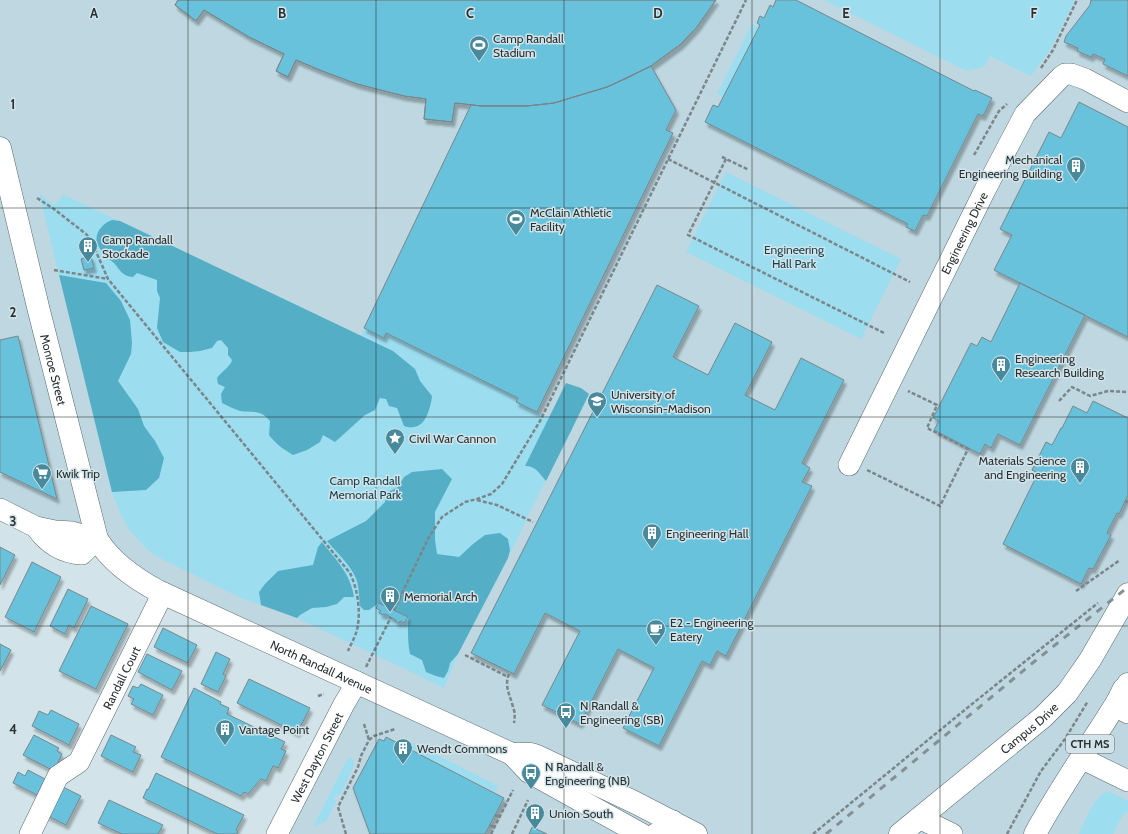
<svg xmlns="http://www.w3.org/2000/svg" width="1128" height="834" font-family="Cabin,sans-serif">
<style>
.built{fill:#bed7e0}
.green{fill:#9dddf0}
.forest{fill:#54aec6}
.building{fill:#69c2db;stroke:#77878c;filter:url(#shadow)}
.lines{fill:none;stroke-linecap:round;stroke-linejoin:round}
.minor-casing{stroke:#5a6a6f;stroke-width:22}
.major-casing{stroke:#5a6a6f;stroke-width:23}
.path{stroke:#7a8689;stroke-width:2.5;stroke-dasharray:4 2;stroke-linecap:butt}
.minor{stroke:#fff;stroke-width:21}
.major{stroke:#fff;stroke-width:22}
.rail{stroke:#839094;stroke-width:3;stroke-dasharray:7 7;stroke-linecap:butt}
.grid{fill:none;stroke:#293032;stroke-width:1;stroke-opacity:0.55}
.labels{text-anchor:middle;dominant-baseline:central;stroke-width:3;stroke-linejoin:round;paint-order:stroke}
.shield{fill:#d2e4e9;stroke:#5c6669;stroke-width:1}
.shield-label{font-size:11px;font-weight:bold;fill:#293032}
.poi-label{font-size:12px;fill:#293032;stroke:#d2e4e9;text-anchor:start}
.street-label{font-size:12px;fill:#293032;stroke:#d2e4e9}
.park-label{font-size:12px;fill:#19424d;stroke:#d2e4e9}
.grid-label{font-size:13px;text-anchor:middle;font-weight:bold;fill:#293032;stroke:#d2e4e9;stroke-width:3;stroke-linejoin:round;paint-order:stroke}
</style>
<defs>
<filter id="shadow"><feDropShadow dx="2.5" dy="4.5" stdDeviation="1" flood-color="#0004"/></filter>
</defs>
<rect width="100%" height="100%" fill="#d2e4e9"/>
<!-- built -->
<path class="built" d="M0,0H1128V834H277L357,682L121,566L0,509Z"/>
<!-- green -->
<path class="green" d="M824,0H1075L1050,50L1031,76L990,56L984,67L967,71Z
M752,24L758,27L723,97L717,94Z
M726,172L901,259L861,339L686,252Z
M39,193L54,205L64,195L361,336L364,328L384,338L386,333L518,398L517,402L572,429L536,500L508,558L458,654L444,688L403,668L297,618L241,598L160,558L150,552L130,531L120,513L112,492Z
M405,739L498,786L495,792L396,743Z
M352,758L354,765L341,794L334,797L336,802L326,821L313,827L347,760Z
M1107,792H1110L1128,801V811L1122,816L1113,834H1079C1086,820 1092,799 1107,792Z"/>
<!-- forest -->
<path class="forest" d="M112,220L120,221L393,351L415,369L420,381L432,396C431,406 426,426 414,427C411,428 407,427 404,426L397,408L389,406L386,399L380,398L375,410L365,415L335,442L323,435L320,442L307,450L293,455C283,449 276,444 269,435L270,421C260,409 253,413 240,411C234,409 228,406 222,403L221,394L225,387L218,384L217,378C222,371 231,366 232,360L228,355V348L221,340L217,341L212,348L200,351L190,352H180L163,342L157,328L160,298L157,291V280L137,273L133,277C122,276 120,270 114,263C108,258 103,254 99,247C92,236 101,224 112,220Z
M59,275L106,283L121,301L130,320L132,343L131,354L118,381L138,409L144,426L155,441L164,458L159,478L146,490L112,492Z
M566,383L581,388L589,394L572,429L546,481C540,474 535,465 525,466Z
M442,469L452,479L435,512V540L437,554L459,557L473,544L485,535L500,533L508,539L510,550L508,558L458,654L450,663L448,671L444,678L436,676L426,672L422,660L410,654C408,646 408,636 408,627C408,623 409,621 408,617L379,603L369,610H364L360,606C359,598 359,589 357,581C352,566 337,553 327,541L366,521L385,502L388,492L398,487L404,477L412,472Z
M322,542C336,560 351,574 354,597H344L337,604L326,607L312,608L300,615L297,618L261,605L259,592L265,584L278,571L313,565L318,547Z"/>
<!-- building -->
<path class="building" d="M178,0H716L697,27L681,44L651,66L627,78L607,87L554,103L527,106H482L455,103L452,122L424,119L426,99L404,96L357,84L322,71L296,60L288,77L276,71L284,54L249,37L204,10L196,21L175,5Z
M178,0H716L697,27L681,44L651,66L627,78L607,87L554,103L527,106H482L455,103L452,122L424,119L426,99L404,96L357,84L322,71L296,60L288,77L276,71L284,54L249,37L204,10L196,21L175,5Z
M776,0H796L974,91L975,90L992,98L983,116L978,114L927,216L923,215L915,231L906,227L908,224L705,122L713,105L718,107L760,25L757,23L760,16L764,18L770,5L773,7Z
M1091,0H1128V76L1103,64L1105,59L1093,54L1091,57L1077,51L1078,48L1064,42L1066,36L1090,5Z
M651,66L676,110L666,130L673,133L537,412L516,402L518,398L386,333L384,338L364,328L471,105L482,106H527L554,103L607,87Z
M1079,102L1128,127V337L994,270L1012,235L1000,229L1049,132L1061,138Z
M91,256L94,268L84,270L81,259Z
M1020,283L1085,315L1020,445L998,434L991,448L985,444L980,454L934,430L939,421L933,418L971,343L977,346L982,337L991,342Z
M657,285L699,306L673,357L708,375L735,323L772,342L745,395L775,410L801,358L844,380L802,463L810,468L802,482L812,486L726,656L717,651L710,665L702,661L659,746L623,728L654,668L618,649L580,724L542,705L580,631L545,613L514,674L471,653Z
M18,336L57,499L0,472V340Z
M1093,401L1128,418V495L1119,514L1117,513L1107,533L1111,535L1093,569L1089,568L1081,584L1003,544L1038,473L1032,470L1046,442L1052,445L1061,428H1062L1073,406L1087,413Z
M0,547L15,555L0,585Z
M32,562L61,577L34,632L5,617Z
M68,589L88,599L74,628L69,625L65,634L50,626Z
M379,603L408,617L404,623L400,621L399,623L395,621L396,620L385,614L384,615L379,613L381,611L376,608Z
M91,606L128,624L96,689L59,671Z
M163,628L197,645L188,663L154,647Z
M0,644L11,650L0,671Z
M216,652L230,659L223,674L226,676L218,692L201,684Z
M147,654L182,671L172,690L138,672Z
M249,679L310,708L297,733L237,703Z
M141,684L163,695L153,715L131,704L134,699L128,696L133,686L138,688Z
M194,688L221,702L220,704L229,708L227,714L285,742L281,749L286,751L278,768L273,766L266,781L261,779L248,794L244,792L241,796L161,757Z
M51,710L79,724L69,745L32,726L39,711L48,715Z
M34,735L59,748L57,751L62,754L54,771L23,755Z
M111,735L136,747L133,752L141,755L133,772L101,756Z
M386,737L504,798L485,834H370L353,788L379,739L384,741Z
M28,770L45,779L37,795L13,783L18,772L25,776Z
M156,773L244,815L236,830L238,831L237,834H217L143,798L147,789L148,790Z
M61,786L81,796L66,825L46,815Z
M109,800L163,825L158,834H122L98,823Z
M532,827L547,834H529Z"/>
<g class="lines">
<!-- minor casing -->
<g class="minor-casing">
<g id="minor">
<path id="s1" d="M849,465L985,190L1025,114L1061,77L1065,74H1071L1085,79L1128,102"/>
<path d="M0,509L36,527L55,531L72,532L97,539"/>
<path d="M36,527C47,543 62,553 82,554L97,539"/>
<path d="M1123,689L1115,706L1128,713"/>
<path d="M1081,758L1128,781"/>
<path d="M919,818L952,834"/>
<path id="s2" d="M30,834L58,776L79,762L163,593"/>
<path id="s3" d="M277,834L344,704L357,682"/>
<path d="M655,834L663,831L673,821"/>
</g>
</g>
<!-- major casing -->
<g class="major-casing">
<g id="major">
<path id="s4" d="M0,148L39,311L97,539C111,562 134,578 158,591L512,754L529,772L641,834"/>
<path d="M512,754H531L537,756L634,802L696,834"/>
<path id="s5" d="M900,834L1043,717L1067,693L1090,660L1128,594"/>
<path d="M1035,834C1063,782 1098,735 1128,684"/>
</g>
</g>
<!-- path -->
<path class="path" d="M1041,68L1053,50L1077,0
M974,155L999,111L1007,104
M722,157L749,170
M668,159L910,282
M726,159L688,235L884,333
M37,198L54,209L86,234L91,240L108,279L350,573C358,590 361,612 357,630C355,637 351,644 348,651
M54,270L108,279
M1059,401L1072,387L1090,396L1108,391L1128,392
M867,470L940,506L968,449L927,428L937,405L908,391
M477,500L497,505L533,522
M1125,501L1128,502
M1076,591L1120,560
M394,610L429,537L442,517L465,502L477,499L491,494L502,484L540,421L746,0
M465,655L508,677
M366,667L391,617
M509,674C504,686 510,695 513,707C515,712 515,717 514,723
M318,696L324,694
M364,724L369,740
M495,815L500,817
M490,825L494,827
M346,834L338,807L358,767L361,756L369,740L374,736L395,729
M491,834L513,790
M512,834L528,800
M813,834L972,704L1098,603
M1007,834L1041,771L1065,739L1088,701"/>
<!-- minor -->
<use href="#minor" class="minor"/>
<!-- major -->
<use href="#major" class="major"/>
<!-- rail -->
<path class="rail" d="M826,834L1035,661L1128,587"/>
</g>
<!-- grid -->
<path class="grid" d="M188,0V834M376,0V834M564,0V834M752,0V834M940,0V834M0,208H1128M0,417H1128M0,626H1128"/>
<!-- icons -->
<defs>
<g id="stadium-pin" transform="scale(1)"><path d="M0 17L-7.5 6A9.5 9.5 0 1 1 7.5 6Z" fill="#48899b" stroke="#d2e4e9"/><path d="M0-5a6.5 5 0 1 0 0 10a6.5 5 0 1 0 0-10ZM-3.5-1.8h7v3.6h-7Z" fill="#fff"/></g>
<g id="building-pin" transform="scale(1)"><path d="M0 17L-7.5 6A9.5 9.5 0 1 1 7.5 6Z" fill="#48899b" stroke="#d2e4e9"/><path d="M-4-6H4V6H1V3H-1V6H-4ZM-2.5-4.3h1.7v1.8h-1.7ZM.8-4.3h1.7v1.8H.8ZM-2.5-1h1.7V.8h-1.7ZM.8-1h1.7V.8H.8Z" fill="#fff"/></g>
<g id="university-pin" transform="scale(1)"><path d="M0 17L-7.5 6A9.5 9.5 0 1 1 7.5 6Z" fill="#48899b" stroke="#d2e4e9"/><path d="M0-5L7-2L0 1L-7-2ZM-4 1L0 2.5L4 1V4Q0 6-4 4Z" fill="#fff"/></g>
<g id="sight-pin" transform="scale(1)"><path d="M0 17L-7.5 6A9.5 9.5 0 1 1 7.5 6Z" fill="#48899b" stroke="#d2e4e9"/><path d="M0-6L1.8-2.2L6-1.7L2.9 1.2L3.7 5.4L0 3.3L-3.7 5.4L-2.9 1.2L-6-1.7L-1.8-2.2Z" fill="#fff"/></g>
<g id="supermarket-pin" transform="scale(1)"><path d="M0 17L-7.5 6A9.5 9.5 0 1 1 7.5 6Z" fill="#48899b" stroke="#d2e4e9"/><path d="M-6-5.5h2.5l.6 2H6L4.5 2H-2.5L-4.4-4H-6ZM-1.5 3.2a1.3 1.3 0 1 0 .1 0ZM3 3.2a1.3 1.3 0 1 0 .1 0Z" fill="#fff"/></g>
<g id="cafe-pin" transform="scale(1)"><path d="M0 17L-7.5 6A9.5 9.5 0 1 1 7.5 6Z" fill="#48899b" stroke="#d2e4e9"/><path d="M-5.5-4.5H6V0H3Q3 3.5 0 3.5H-2.5Q-5.5 3.5-5.5 0ZM3-3.2v2h1.7v-2ZM-6 4.5H4V6H-6Z" fill="#fff"/></g>
<g id="bus-pin" transform="scale(1)"><path d="M0 17L-7.5 6A9.5 9.5 0 1 1 7.5 6Z" fill="#48899b" stroke="#d2e4e9"/><path d="M-5-6H5V4H4V6H2V4H-2V6H-4V4H-5ZM-3.5-4V0h7V-4ZM-3.5 1.2v1.5H-2V1.2ZM2 1.2v1.5H3.5V1.2Z" fill="#fff"/></g>
</defs>
<g fill-rule="evenodd">
<use href="#stadium-pin" x="479" y="45"/>
<use href="#building-pin" x="1076" y="166"/>
<use href="#stadium-pin" x="516" y="219"/>
<use href="#building-pin" x="88" y="246"/>
<use href="#building-pin" x="1001" y="365"/>
<use href="#university-pin" x="597" y="401"/>
<use href="#sight-pin" x="395" y="438"/>
<use href="#building-pin" x="1080" y="467"/>
<use href="#supermarket-pin" x="42" y="473"/>
<use href="#building-pin" x="652" y="533"/>
<use href="#building-pin" x="390" y="596"/>
<use href="#cafe-pin" x="656" y="629"/>
<use href="#bus-pin" x="566" y="712"/>
<use href="#building-pin" x="225" y="729"/>
<use href="#building-pin" x="403" y="748"/>
<use href="#bus-pin" x="531" y="773"/>
<use href="#building-pin" x="535" y="813"/>
</g>
<g class="labels">
<!-- shield labels -->
<rect class="shield" x="1066" y="735" width="48" height="18" rx="3"/>
<g class="shield-label">
<text x="1090" y="744">CTH MS</text>
</g>
<!-- poi labels -->
<g class="poi-label">
<text x="493" y="38">Camp Randall<tspan x="493" dy="14">Stadium</tspan></text>
<text x="1062" y="159" text-anchor="end">Mechanical<tspan x="1062" dy="14">Engineering Building</tspan></text>
<text x="530" y="212">McClain Athletic<tspan x="530" dy="14">Facility</tspan></text>
<text x="102" y="239">Camp Randall<tspan x="102" dy="14">Stockade</tspan></text>
<text x="1015" y="358">Engineering<tspan x="1015" dy="14">Research Building</tspan></text>
<text x="611" y="394">University of<tspan x="611" dy="14">Wisconsin-Madison</tspan></text>
<text x="409" y="438">Civil War Cannon</text>
<text x="1066" y="460" text-anchor="end">Materials Science<tspan x="1066" dy="14">and Engineering</tspan></text>
<text x="56" y="473">Kwik Trip</text>
<text x="666" y="533">Engineering Hall</text>
<text x="404" y="596">Memorial Arch</text>
<text x="670" y="622">E2 - Engineering<tspan x="670" dy="14">Eatery</tspan></text>
<text x="580" y="705">N Randall &amp;<tspan x="580" dy="14">Engineering (SB)</tspan></text>
<text x="239" y="729">Vantage Point</text>
<text x="417" y="748">Wendt Commons</text>
<text x="545" y="766">N Randall &amp;<tspan x="545" dy="14">Engineering (NB)</tspan></text>
<text x="549" y="813">Union South</text>
</g>
<!-- street labels -->
<g class="street-label">
<text stroke="none"><textPath href="#s1" startOffset="259">Engineering Drive</textPath></text>
<text stroke="none"><textPath href="#s4" startOffset="228">Monroe Street</textPath></text>
<text stroke="none"><textPath href="#s4" startOffset="664">North Randall Avenue</textPath></text>
<text stroke="none"><textPath href="#s2" startOffset="184">Randall Court</textPath></text>
<text stroke="none"><textPath href="#s5" startOffset="167">Campus Drive</textPath></text>
<text stroke="none"><textPath href="#s3" startOffset="86">West Dayton Street</textPath></text>
</g>
<!-- park labels -->
<g class="park-label">
<text x="794" y="249">Engineering<tspan x="794" dy="14">Hall Park</tspan></text>
<text x="365" y="480">Camp Randall<tspan x="365" dy="14">Memorial Park</tspan></text>
</g>
</g>
<g class="grid-label">
<text x="94" y="18">A</text>
<text x="282" y="18">B</text>
<text x="470" y="18">C</text>
<text x="658" y="18">D</text>
<text x="846" y="18">E</text>
<text x="1034" y="18">F</text>
<text x="13" y="109">1</text>
<text x="13" y="317">2</text>
<text x="13" y="526">3</text>
<text x="13" y="734">4</text>
</g>
</svg>
